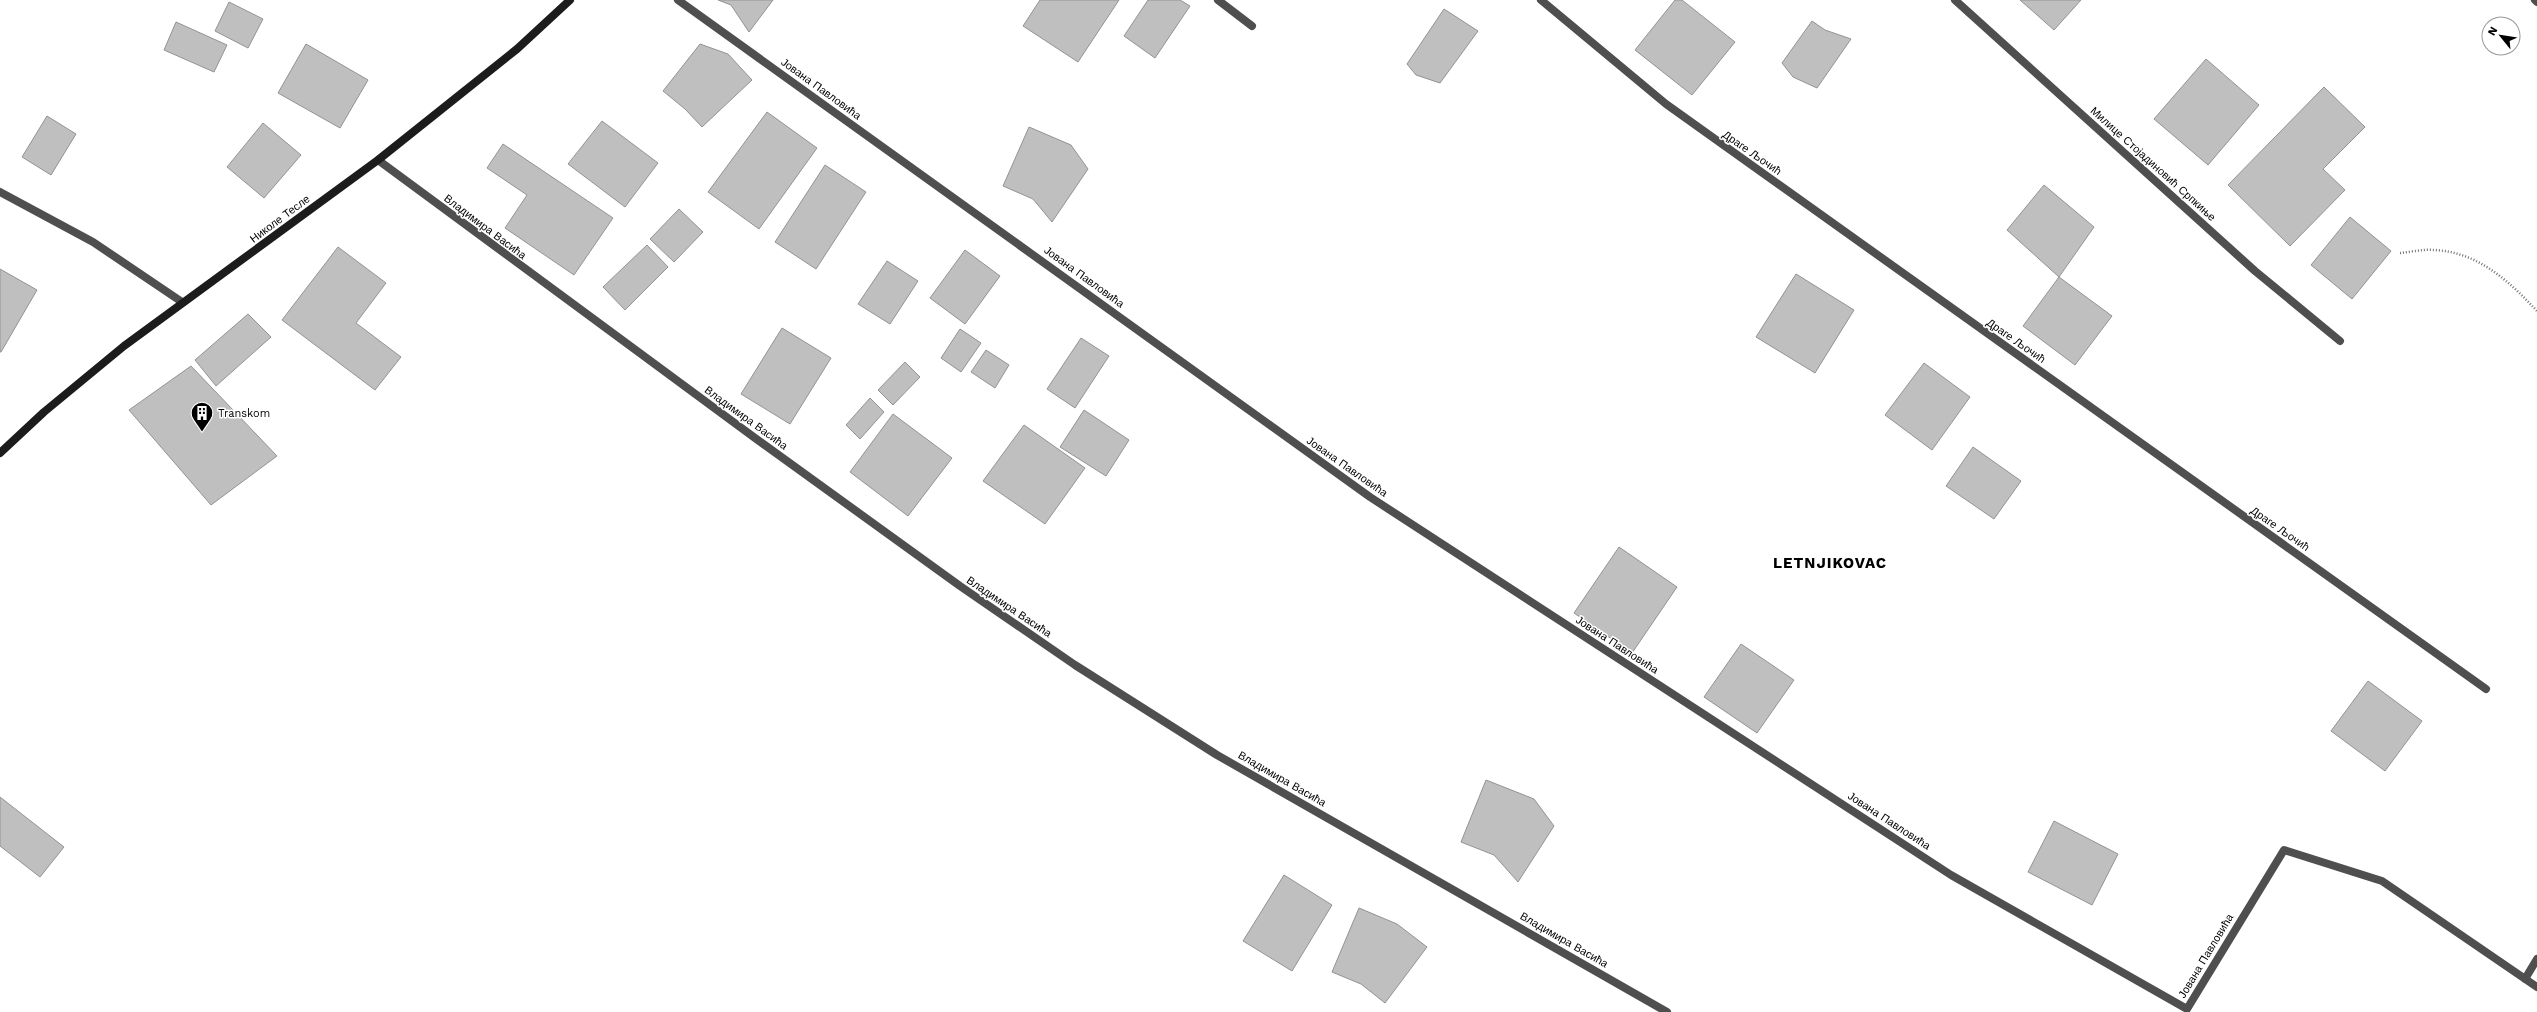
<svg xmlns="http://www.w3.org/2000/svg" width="2537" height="1012" font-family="'Work Sans',sans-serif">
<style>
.building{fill:#bfbfbf;stroke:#939393}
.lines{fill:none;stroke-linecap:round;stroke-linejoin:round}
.path{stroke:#717171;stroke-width:2.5;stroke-dasharray:1 2;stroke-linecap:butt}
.street{stroke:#4f4f4f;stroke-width:8}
.secondary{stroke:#1c1c1c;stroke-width:8}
.labels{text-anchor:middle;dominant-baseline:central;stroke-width:3;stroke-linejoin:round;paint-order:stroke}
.street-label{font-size:11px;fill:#000;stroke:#fff}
.poi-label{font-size:11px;fill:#000;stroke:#fff;text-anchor:start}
.district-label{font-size:15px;font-weight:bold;letter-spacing:1px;fill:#000;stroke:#fff}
</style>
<rect width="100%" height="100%" fill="#fff"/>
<!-- building -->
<path class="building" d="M718,0H773L749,32L731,5Z
M1040,0H1119L1078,62L1023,26Z
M1148,0H1180L1190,6L1155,58L1124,36Z
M1675,0H1682L1735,42L1692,95L1635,50Z
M2020,0H2081L2054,30Z
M229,2L263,19L248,48L215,31Z
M1444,9L1478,31L1440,83L1416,75L1407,64Z
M1812,21L1825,30L1851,39L1817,88L1793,77L1782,63Z
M176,22L227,45L214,72L164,50Z
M306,44L368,80L340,128L278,93Z
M700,44L728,54L752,80L702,127L685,109L663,91Z
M2206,59L2259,105L2208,165L2154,119Z
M2324,87L2365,127L2323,169L2345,190L2290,246L2228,185Z
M767,112L817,148L759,229L708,192Z
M47,116L76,134L51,175L22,157Z
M602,121L658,163L625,207L568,164Z
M263,123L301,155L264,198L227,167Z
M1029,127L1071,145L1088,169L1052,222L1033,199L1003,186Z
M503,144L613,218L574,275L505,228L527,195L487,168Z
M825,165L866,192L816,269L775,242Z
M2044,185L2094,227L2059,277L2007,230Z
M679,209L703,232L674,262L650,239Z
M2350,217L2391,251L2352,299L2311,265Z
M647,245L668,267L625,310L603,287Z
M338,247L386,283L356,323L401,357L375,390L282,320Z
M965,250L1000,276L965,324L930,298Z
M887,261L918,281L890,324L858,304Z
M0,269L37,290L1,352H0Z
M1796,274L1854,310L1815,373L1756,337Z
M2059,277L2112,316L2075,365L2023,326Z
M248,314L271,337L216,386L195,360Z
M782,328L831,358L790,424L741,394Z
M960,329L981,343L961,372L941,358Z
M1081,338L1109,356L1075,408L1047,389Z
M986,350L1009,365L995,388L971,372Z
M905,362L920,377L893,405L878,390Z
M1924,363L1970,397L1932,450L1885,415Z
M191,366L277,456L211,505L129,410Z
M870,398L884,412L860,439L846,425Z
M1084,410L1129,440L1106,476L1060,447Z
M893,414L952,458L908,516L850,472Z
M1024,425L1085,468L1045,524L983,481Z
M1973,447L2021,481L1994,519L1946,486Z
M1619,547L1677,587L1632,653L1574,613Z
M1741,644L1794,680L1757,733L1704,697Z
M2368,681L2422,721L2385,771L2331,731Z
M1486,780L1534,799L1554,826L1518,882L1494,855L1461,842Z
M0,797L64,847L40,877L0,846Z
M2054,821L2118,854L2092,905L2028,872Z
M1284,875L1332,905L1292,971L1243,941Z
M1359,908L1397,924L1427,947L1385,1003L1361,984L1332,972Z"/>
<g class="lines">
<!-- path -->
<path class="path" d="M2400,253C2411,252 2423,249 2434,250C2478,252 2509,281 2537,311"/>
<!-- street -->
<path class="street" d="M678,0L1370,497L1951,875L2187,1009L2284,850L2382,881L2537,987
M1218,0L1252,26
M1541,0L1666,104L2486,689
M1955,0L2255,271L2340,341
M2535,0L2537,2
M378,160L755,438L960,586L1075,665L1217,755L1667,1012
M0,192L93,242L182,302
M2525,979L2537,959"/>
<!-- secondary -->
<path class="secondary" d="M0,453L44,412L124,346L378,160L517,49L570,0"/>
</g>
<!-- icons -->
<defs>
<g id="building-pin" transform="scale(1.15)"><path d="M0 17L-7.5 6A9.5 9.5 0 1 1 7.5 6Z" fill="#000" stroke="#fff"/><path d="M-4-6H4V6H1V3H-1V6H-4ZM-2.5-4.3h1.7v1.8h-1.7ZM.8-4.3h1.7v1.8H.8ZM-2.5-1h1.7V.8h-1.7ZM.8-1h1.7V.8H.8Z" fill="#fff"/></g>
</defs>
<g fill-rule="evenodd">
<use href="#building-pin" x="202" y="413"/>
</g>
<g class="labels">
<!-- street labels -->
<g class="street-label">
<text transform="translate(821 89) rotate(36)">Јована Павловића</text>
<text transform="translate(1752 153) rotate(35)">Драге Љочић</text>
<text transform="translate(2153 164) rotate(42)">Милице Стојадиновић Српкиње</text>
<text transform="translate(280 219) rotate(-37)">Николе Тесле</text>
<text transform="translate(485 227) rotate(37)">Владимира Васића</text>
<text transform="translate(1084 277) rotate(36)">Јована Павловића</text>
<text transform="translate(2016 341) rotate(35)">Драге Љочић</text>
<text transform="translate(746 418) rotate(36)">Владимира Васића</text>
<text transform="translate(1347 467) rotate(35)">Јована Павловића</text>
<text transform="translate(2280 529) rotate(35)">Драге Љочић</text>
<text transform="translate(1009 607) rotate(34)">Владимира Васића</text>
<text transform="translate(1617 645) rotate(33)">Јована Павловића</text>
<text transform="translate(1282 779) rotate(30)">Владимира Васића</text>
<text transform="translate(1889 821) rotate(33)">Јована Павловића</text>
<text transform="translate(1564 940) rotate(30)">Владимира Васића</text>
<text transform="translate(2206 956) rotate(-59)">Јована Павловића</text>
</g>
<!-- poi labels -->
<g class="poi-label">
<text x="218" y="413">Transkom</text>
</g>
<!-- district labels -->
<g class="district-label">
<text x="1830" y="563">LETNJIKOVAC</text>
</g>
</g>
<!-- north arrow -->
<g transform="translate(2501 36) rotate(300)"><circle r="19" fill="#ffffff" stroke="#999999"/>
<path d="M0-3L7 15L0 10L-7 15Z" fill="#000000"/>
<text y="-6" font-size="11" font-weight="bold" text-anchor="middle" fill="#000000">N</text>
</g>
</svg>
